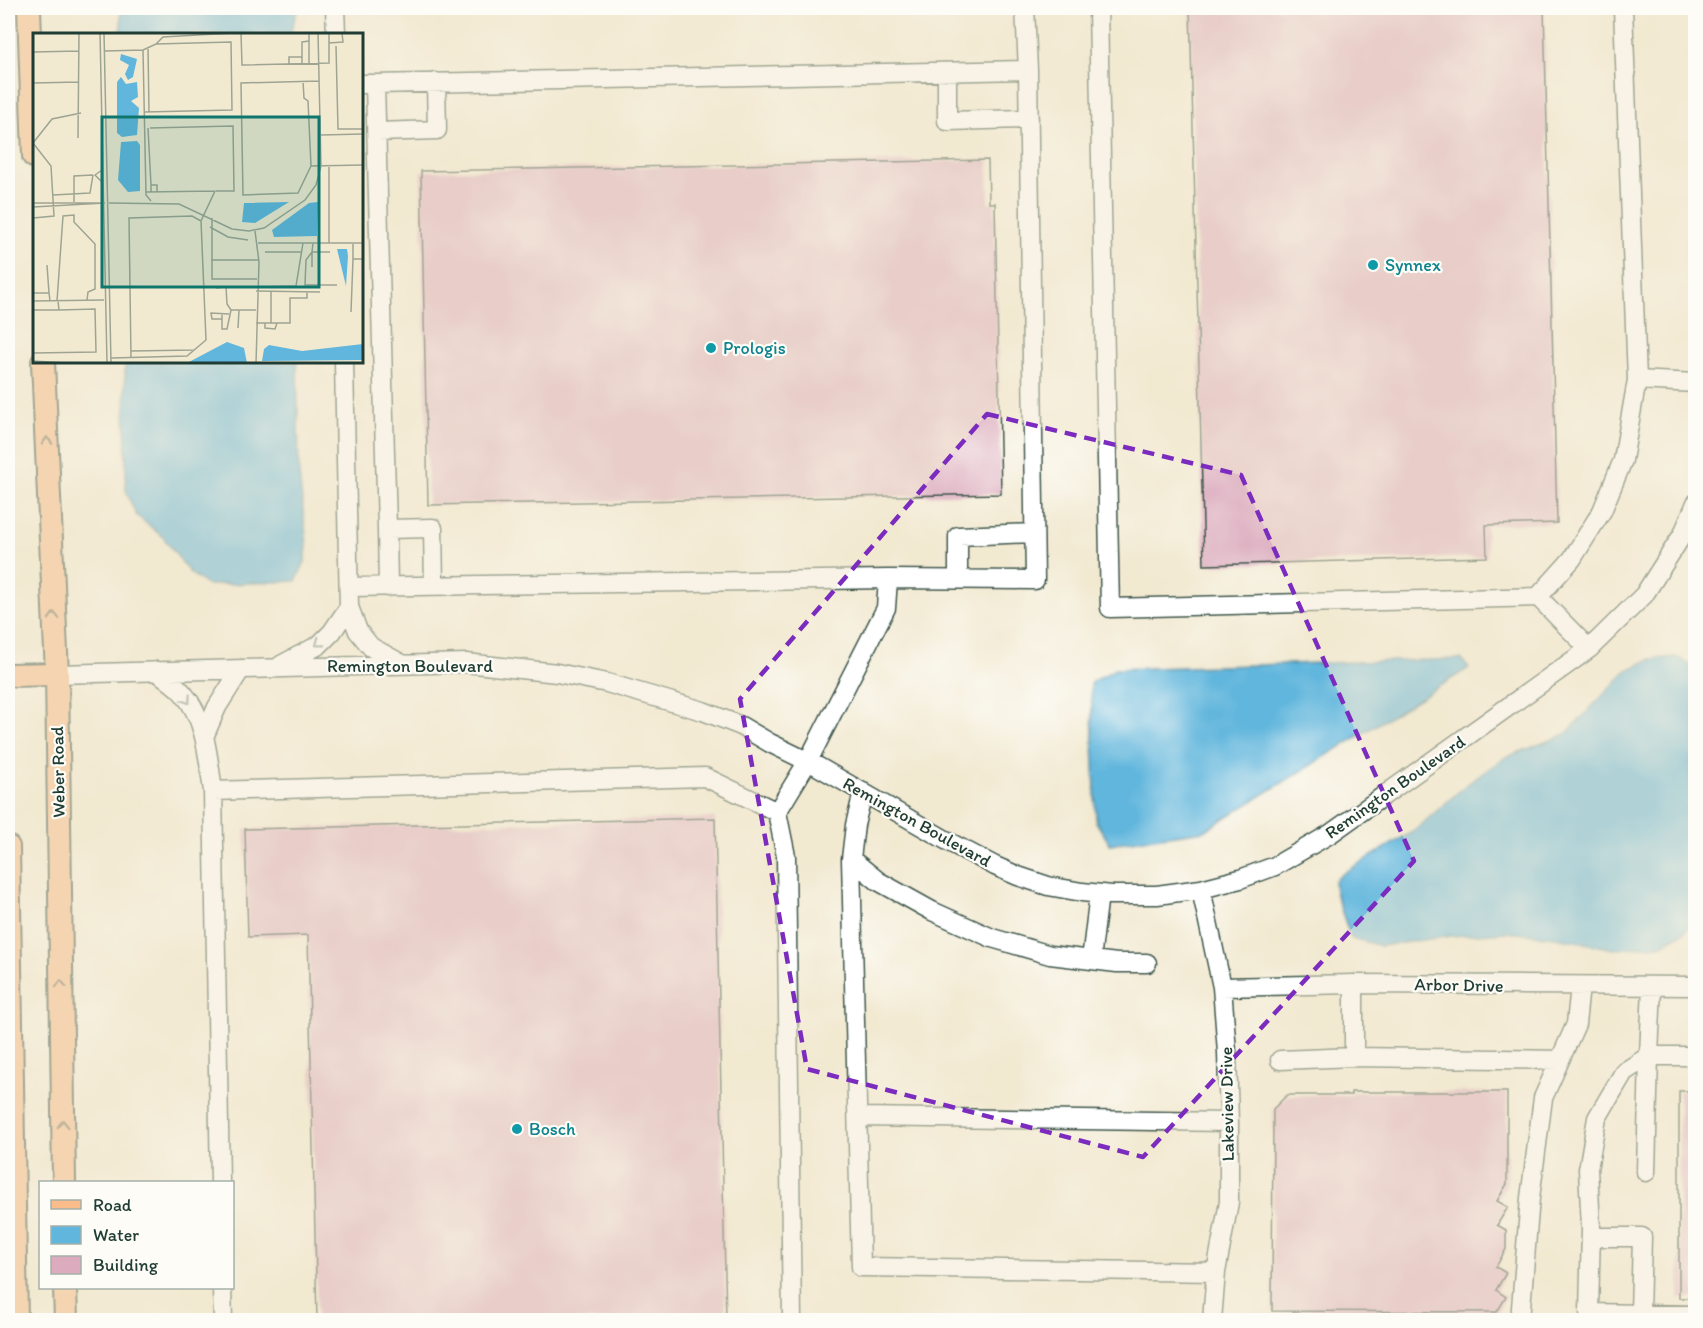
<svg xmlns="http://www.w3.org/2000/svg" width="1703" height="1328" font-family="Itim,sans-serif">
<style>
.water{fill:#61b6dd;stroke:#407a88;stroke-width:1.5}
.building{fill:#dcabbe}
.lines{fill:none;stroke-linecap:round;stroke-linejoin:round}
.minor-casing{stroke:#3f574c;stroke-width:21}
.major-casing{stroke:#3f574c;stroke-width:26}
.minor{stroke:#fff;stroke-width:18}
.major{stroke:#f9bc8a;stroke-width:22}
.oneway{stroke:#81765b}
.oneway2{stroke:#8f9e9a}
.marked{fill:none;stroke:#7b2cbf;stroke-width:4.5;stroke-dasharray:12 8;stroke-linejoin:round}
.culture-dot{fill:#0f9aa8;stroke:#fdfcf7;stroke-width:2}
.labels{text-anchor:middle;dominant-baseline:central;stroke-width:4.5;stroke-linejoin:round;paint-order:stroke}
.culture-label{font-size:18px;fill:#0d838f;stroke:#fdfcf7;text-anchor:start}
.street-label{font-size:18px;fill:#1f3d34;stroke:#fdfcf7}
.inset-road{fill:none;stroke:#9ea492;stroke-width:1.5}
.view{fill:#0f766e;fill-opacity:0.15;stroke:#0f766e;stroke-width:3}
.inset-edge{fill:none;stroke:#1f3d34;stroke-width:3}
</style>
<rect width="100%" height="100%" fill="#fdfcf7"/>
<filter id="ink" filterUnits="userSpaceOnUse"><feTurbulence type="fractalNoise" baseFrequency=".0167" numOctaves="2"/><feDisplacementMap in="SourceGraphic" scale="12" xChannelSelector="R" yChannelSelector="G"/><feConvolveMatrix kernelMatrix="1 2 1 2 8 2 1 2 1" color-interpolation-filters="sRGB"/></filter>
<filter id="wash" filterUnits="userSpaceOnUse"><feTurbulence type="fractalNoise" baseFrequency=".008" numOctaves="4" result="noise"/><feDisplacementMap in="SourceGraphic" scale="24" xChannelSelector="R" yChannelSelector="G"/><feGaussianBlur stdDeviation="1.35" result="paint"/><feColorMatrix in="noise" values="0 0 0 0 0 0 0 0 0 0 0 0 0 0 0 0 0 1.4 0 .05"/><feComposite in="paint" operator="in"/></filter>
<g filter="url(#wash)">
<rect width="100%" height="100%" fill="#f2e9d1"/>
<!-- water -->
<path class="water" d="M121,8H296L297,11L290,34H121Z
M125,362H297L299,474L307,546L305,562L296,581L207,585L190,573L163,537L136,515L126,491Z
M1676,657L1696,667L1695,743L1690,768L1696,823V910L1695,917L1685,932L1661,945L1613,949L1556,937L1506,932L1451,936L1381,946L1351,938L1336,895L1334,881L1345,872L1414,831L1466,785L1504,758L1566,734L1627,670L1651,659Z
M1461,659L1469,668L1204,831L1110,844L1096,822L1091,683L1115,669Z"/>
<g id="blocks">
<!-- building -->
<path class="building" d="M1190,8H1544L1557,523L1486,525L1487,557L1204,565Z
M988,160L989,203H995L1001,494L428,505L421,171Z
M715,818L726,1320H317L308,935L248,937L245,829Z
M1679,1091H1695V1298H1679Z
M1351,1092H1507V1184L1497,1201L1508,1207L1497,1225L1506,1230V1249L1496,1267L1506,1273L1496,1290L1506,1297L1497,1312L1272,1311L1273,1109L1287,1095H1351Z"/>
</g>
</g>
<g filter="url(#ink)">
<use href="#blocks" fill-opacity="0" stroke="#3f574c" stroke-width="1.5"/>
<g class="lines">
<!-- minor casing -->
<g class="minor-casing">
<path id="minor" d="M335,8L336,34
M1025,8L1028,70
M1098,8L1110,608L1538,597L1572,559L1602,511L1623,460L1637,380L1696,383
M1623,8L1637,380
M947,73V121L1029,119
M362,84H375L387,529
M375,84L1028,70L1035,580L888,579
M377,132L437,130L436,82
M344,362L349,607L358,631L371,647L400,663
M958,579V536L1034,533
M349,587L888,579L886,608L808,761L777,812L786,856L792,1320
M388,587L387,529L433,528L434,586
M1538,597L1589,649
M281,665L319,645L332,632L349,607
M157,671C165,678 176,685 183,693C206,719 208,758 213,791
M57,674L466,663L557,673L607,683L703,711L741,726L770,743L817,766L951,843L995,866L1018,876L1048,886L1082,892L1112,895H1157L1201,889L1240,879L1275,866L1330,834L1589,649L1644,595L1683,534L1696,503
M204,737L217,707L241,669
M863,792L855,825L851,859L861,1267L1216,1272
M851,859L878,881L932,911L992,938L1050,955L1117,963H1147
M1201,889L1222,987L1227,1052L1229,1122V1202L1216,1272L1212,1320
M1091,960L1099,894
M1354,984V1057
M1652,986L1649,1056H1696
M1222,987L1354,984L1696,986
M1280,1060L1354,1057L1560,1060
M858,1117L1229,1122
M1646,1172L1649,1056L1624,1072L1597,1118L1588,1169L1591,1228L1589,1313L1696,1315
M220,1182L213,791L705,777L777,812
M1591,1237H1642L1640,1314
M222,1288L223,1320
M1520,1320L1530,1198L1543,1098L1576,1024L1580,986"/>
</g>
<!-- major casing -->
<g class="major-casing">
<path id="major" d="M29,8L34,156
M43,362L57,674L64,1182
M8,675L57,674
M8,847L16,1320
M65,1288L66,1320"/>
</g>
<!-- minor -->
<use href="#minor" class="minor"/>
<!-- major -->
<use href="#major" class="major"/>
</g>
<!-- one-way arrows -->
<defs><path id="oneway-chevron" d="M-2-3.5L2.5 0L-2 3.5" fill="none" stroke-width="1.6" stroke-linecap="round" stroke-linejoin="round" transform="scale(1.5)"/></defs>
<g class="oneway">
<use href="#oneway-chevron" transform="translate(47 441) rotate(-92)"/>
<use href="#oneway-chevron" transform="translate(54 616) rotate(-92)"/>
<use href="#oneway-chevron" transform="translate(61 984) rotate(-91)"/>
<use href="#oneway-chevron" transform="translate(63 1124) rotate(-91)"/>
</g>
<g class="oneway2">
<use href="#oneway-chevron" transform="translate(319 643) rotate(143)"/>
<use href="#oneway-chevron" transform="translate(187 700) rotate(56)"/>
</g>
</g>
<!-- marked area -->
<path d="M0 0H1703V1328H0ZM987,414L1241,475L1414,861L1143,1157L807,1069L740,699Z" fill="#f2e9d1" fill-opacity=".55" fill-rule="evenodd"/>
<path class="marked" d="M987,414L1241,475L1414,861L1143,1157L807,1069L740,699Z"/>
<!-- markers -->
<g class="culture-dot">
<circle cx="1373" cy="265" r="6"/>
<circle cx="711" cy="348" r="6"/>
<circle cx="517" cy="1129" r="6"/>
</g>
<g class="labels">
<!-- culture labels -->
<g class="culture-label">
<text x="1385" y="265">Synnex</text>
<text x="723" y="348">Prologis</text>
<text x="529" y="1129">Bosch</text>
</g>
<!-- street labels -->
<g class="street-label">
<text x="410" y="666">Remington Boulevard</text>
<text transform="translate(58 772) rotate(-91)">Weber Road</text>
<text transform="translate(1395 787) rotate(-35)">Remington Boulevard</text>
<text transform="translate(917 822) rotate(29)">Remington Boulevard</text>
<text transform="translate(1459 985) rotate(1)">Arbor Drive</text>
<text transform="translate(1227 1104) rotate(-91)">Lakeview Drive</text>
</g>
</g>
<!-- overview -->
<g transform="translate(33 33)">
<rect width="330" height="330" fill="#f2e9d1"/>
<path d="M88,21L104,26L100,44L95,47L92,41L96,32L87,27ZM88,44L93,51L104,49L105,64L98,68L106,75L104,102L89,104L84,100V49ZM88,109L104,108L107,112V158L95,159L85,147ZM256,169L222,190L209,189L211,170ZM285,169L284,203L241,204L239,197L276,170ZM304,216H314L315,223L313,253ZM194,309L211,315L214,330H154ZM330,311V327L229,328L231,316L236,312L269,318Z" fill="#61b6dd"/>
<path class="inset-road" d="M67,0L74,330M71,0L78,330M208,0L209,32L296,30V10M276,0V31M296,0V10L310,9L309,0M123,11L130,4L200,0M303,13L305,96H330M115,14L116,79M110,17L113,162L118,168M71,18L110,17L123,11L198,9L199,77L111,79M0,19L46,18M269,24V9L276,8M256,32V24H269V31M270,48L271,65L275,68L278,133M286,48L208,50L210,162L265,160L278,133L330,132M0,50L46,49M115,95L118,152M117,95L200,93L201,158H183M288,102L330,101M45,105L46,0M0,110L18,133L21,183L0,185M0,110L19,86L48,80M296,134V210M69,137L62,142L69,149M118,159V152H124V159M20,162L57,160L60,142M41,169V143L60,142M0,170H69M76,170L146,171L199,196L216,198L231,195L272,167L283,152L288,133L285,0M0,174L72,170M179,185V246H224M177,194L195,204L215,207M222,198L226,229L223,330M225,210H330M280,210L279,219H297M320,211V226H330M232,219H268M178,227H226M14,232L16,260M279,234V219L273,227L272,252H304M223,254L263,253L270,210M183,255L193,254L194,271L198,277M223,258L287,259M0,260H16L17,268M0,268L71,267M24,268L30,183L41,182V189L62,211V256L55,259L54,267M0,277H26M198,277H223M318,279L320,226M189,281V296H194L198,277M189,286H179L178,280L196,281M223,290H257V265H274V259M232,290V295L242,296L244,290M238,290V259M205,295L206,277M98,318L162,317M0,320L63,319L62,276L26,277L25,268M78,325L154,323L173,307L168,188L182,158L113,159M98,325L96,185L159,183L168,188M0,328L34,330"/>
<path class="view" d="M69,84H286V254H69Z"/>
<rect width="330" height="330" class="inset-edge"/>
</g>
<!-- margin -->
<rect width="1703" height="1328" fill="none" stroke="#fdfcf7" stroke-width="30"/>
<!-- legend -->
<rect x="39" y="1181" width="195" height="108" fill="#fdfcf7" stroke="#a4b0a9" stroke-width="1.5"/>
<rect x="51" y="1200" width="30" height="9" fill="#f9bc8a" stroke="#a4b0a9" stroke-width="1.5"/>
<text x="93" y="1211" font-size="18" fill="#1f3d34">Road</text>
<rect x="51" y="1226" width="30" height="18" fill="#61b6dd" stroke="#a4b0a9" stroke-width="1.5"/>
<text x="93" y="1241" font-size="18" fill="#1f3d34">Water</text>
<rect x="51" y="1256" width="30" height="18" fill="#dcabbe" stroke="#a4b0a9" stroke-width="1.5"/>
<text x="93" y="1271" font-size="18" fill="#1f3d34">Building</text>
</svg>
